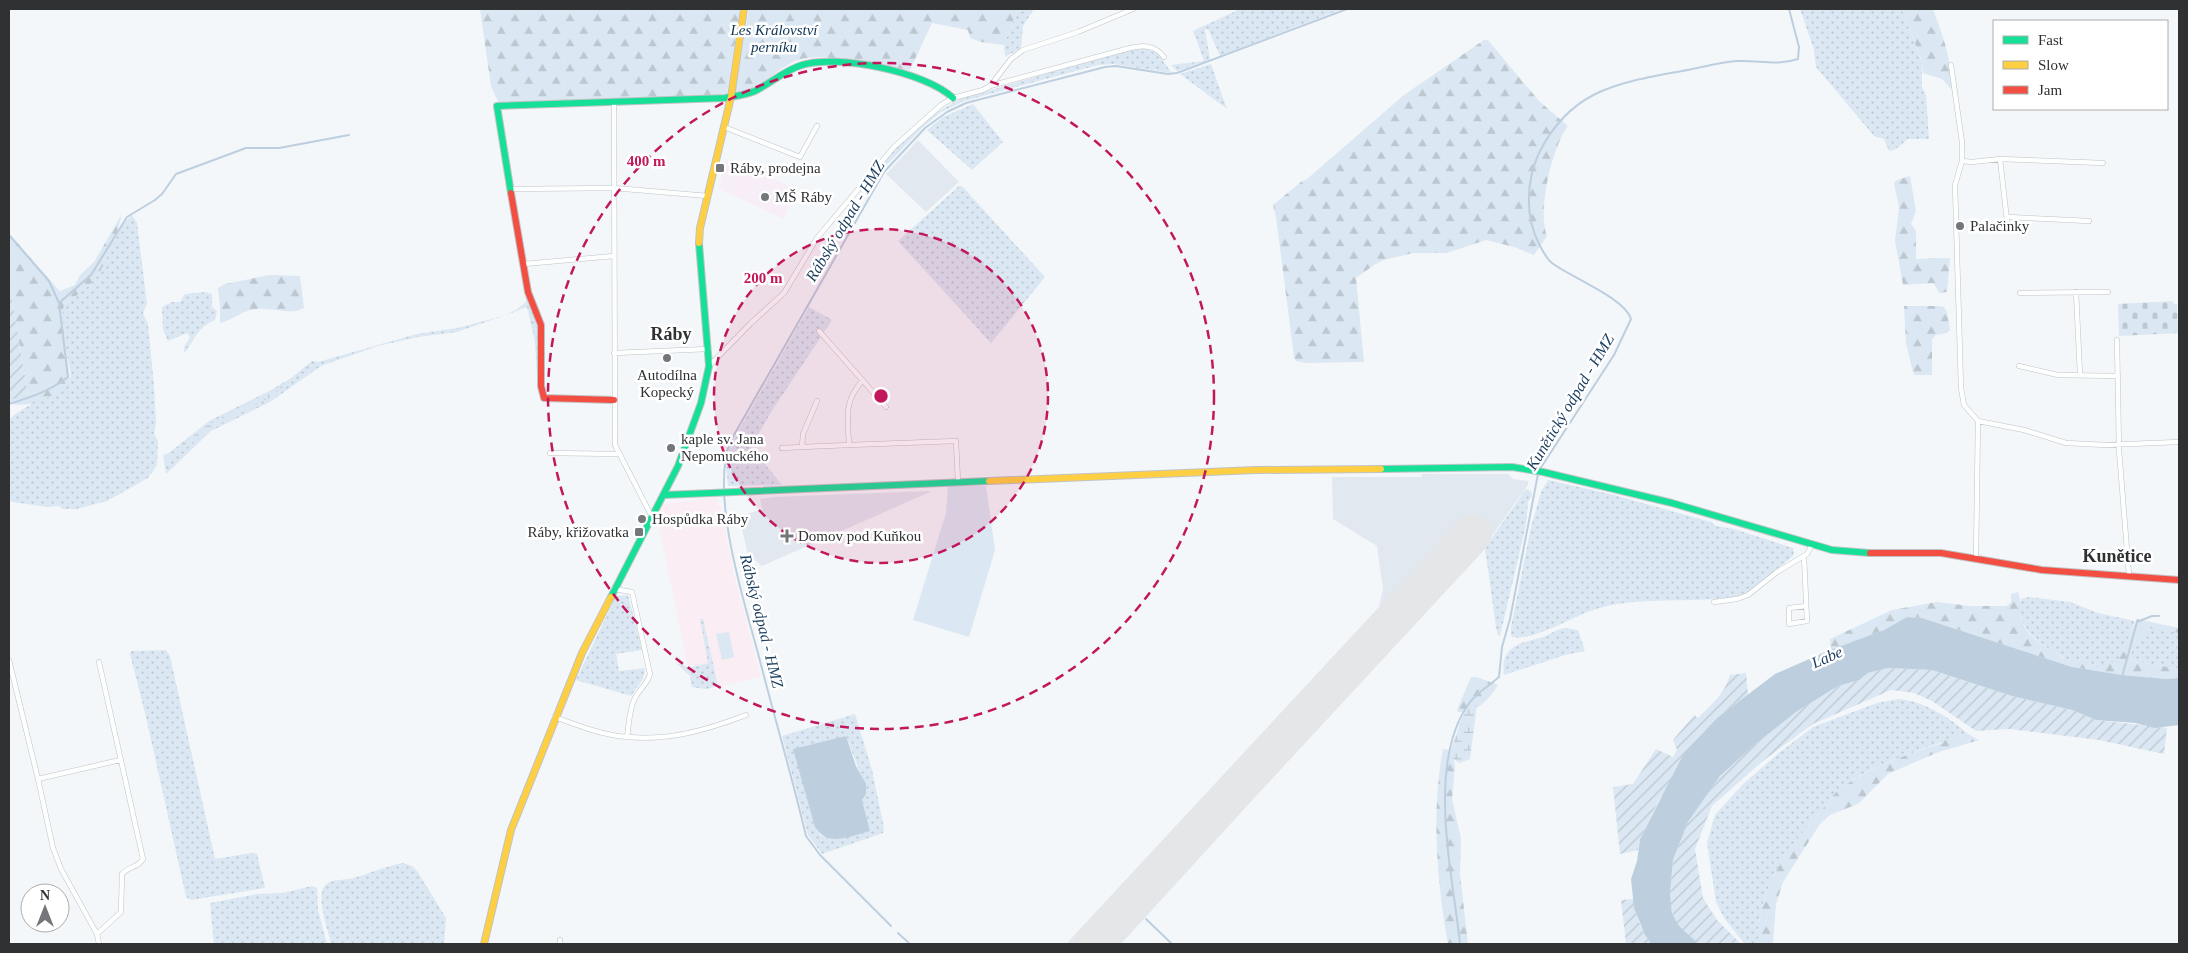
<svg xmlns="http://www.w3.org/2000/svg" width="2188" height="953" font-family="Georgia,serif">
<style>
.built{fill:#e2e8f0}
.industrial{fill:#faedf4}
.education{fill:#f7eef8}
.grass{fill:url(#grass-dots);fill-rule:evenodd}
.forest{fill:url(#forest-firs)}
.wetland{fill:url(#wetland-marsh)}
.cemetery{fill:url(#cemetery-stones)}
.park{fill:#dbe7f2}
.garden{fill:url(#garden-furrows)}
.water{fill:#bdcedf}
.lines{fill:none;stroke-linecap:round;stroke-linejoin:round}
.stream{stroke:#bdcedf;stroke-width:2}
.runway{stroke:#e4e6e8;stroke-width:38}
.street-casing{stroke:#c0c3c5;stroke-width:5.5}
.fast-casing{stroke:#c0c3c5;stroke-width:8}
.slow-casing{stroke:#c0c3c5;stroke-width:8}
.jam-casing{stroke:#c0c3c5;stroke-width:8}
.street{stroke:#fdfefe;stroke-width:4.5}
.fast{stroke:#16e098;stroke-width:6}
.slow{stroke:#ffcf43;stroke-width:6}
.jam{stroke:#f24e42;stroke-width:6}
.ring{fill:none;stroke:#c2185b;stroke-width:2.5;stroke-dasharray:9 6}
.poi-dot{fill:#747679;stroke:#fff;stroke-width:2}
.labels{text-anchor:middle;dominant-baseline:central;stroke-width:5;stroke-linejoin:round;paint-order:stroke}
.park-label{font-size:15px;font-style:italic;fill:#0d3454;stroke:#fff}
.poi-label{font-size:15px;fill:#2f3133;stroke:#fff;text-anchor:start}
.water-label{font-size:16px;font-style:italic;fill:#1a3d5e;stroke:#fff}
.quarter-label{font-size:18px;font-weight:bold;fill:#2f3133;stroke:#fff}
.centre{fill:#c2185b;stroke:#fff;stroke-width:2.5}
.ring-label{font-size:15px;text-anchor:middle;font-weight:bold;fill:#c2185b;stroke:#fff;stroke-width:5;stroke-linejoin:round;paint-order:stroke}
</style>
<defs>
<pattern id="grass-dots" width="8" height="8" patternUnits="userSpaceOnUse" patternTransform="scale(1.25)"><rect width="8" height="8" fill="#dbe7f2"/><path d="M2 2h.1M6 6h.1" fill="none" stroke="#bcc7d0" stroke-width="1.8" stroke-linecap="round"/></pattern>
<pattern id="forest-firs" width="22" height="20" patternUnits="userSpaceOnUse" patternTransform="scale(1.25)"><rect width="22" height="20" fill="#dbe7f2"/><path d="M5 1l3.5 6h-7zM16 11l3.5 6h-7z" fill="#bcc7d0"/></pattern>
<pattern id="wetland-marsh" width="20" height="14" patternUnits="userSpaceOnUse" patternTransform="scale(1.25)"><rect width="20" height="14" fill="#dbe7f2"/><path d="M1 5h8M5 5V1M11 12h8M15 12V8" fill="none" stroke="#bcc7d0"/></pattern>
<pattern id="cemetery-stones" width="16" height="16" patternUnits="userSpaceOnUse" patternTransform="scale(1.25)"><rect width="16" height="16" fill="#dbe7f2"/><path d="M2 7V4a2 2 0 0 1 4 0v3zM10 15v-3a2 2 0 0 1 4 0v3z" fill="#bcc7d0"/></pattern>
<pattern id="garden-furrows" width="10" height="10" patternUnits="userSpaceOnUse" patternTransform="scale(1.25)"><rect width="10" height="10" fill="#dbe7f2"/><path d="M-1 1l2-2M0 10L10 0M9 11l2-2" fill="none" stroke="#bcc7d0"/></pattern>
</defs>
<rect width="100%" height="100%" fill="#f4f7fa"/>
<!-- built -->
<path class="built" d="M918,140L959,182L926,212L886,174Z
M1422,474H1508L1513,479L1528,481V485L1487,543L1121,944H1066L1379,607L1383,589L1377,546L1333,519L1332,477H1422Z
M930,491V492L762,566L748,555L739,516L760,510L763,511L760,499L773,497Z"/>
<!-- industrial -->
<path class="industrial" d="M717,497L719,506L721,507L734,574L761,677L706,689L692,687L657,516L663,504Z"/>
<!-- education -->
<path class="education" d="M726,159L797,189L784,219L719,189Z"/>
<!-- grass -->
<path class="grass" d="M1018,9H1034L1023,26L1021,48L1005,57L1004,45Z
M1240,9L1249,10L1342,9L1220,56L1208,29L1205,30L1210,59L1209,60L1177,71L1171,65L1204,61L1193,31Z
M1800,9H1902L1922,63V87L1926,95L1929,139H1908L1896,149L1889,151L1884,139L1874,136L1816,67L1814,50Z
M1144,48L1158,54L1172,73L1113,64L1098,65L964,101L941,112L923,127L882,170L880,169L839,214L891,152L934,114L960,99L1130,49Z
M1211,64L1227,109L1180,74Z
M973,104L1003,142L972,170L927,130L943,117Z
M959,186H962L1045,277L991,343L898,241Z
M132,215L137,223L147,304L143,313L148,324L154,386L156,423L154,434L158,441L157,465L148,478L107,501L77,509H63L58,506L48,507L13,502L9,500V419C28,403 51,397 70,380L71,374C68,356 57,320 64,304L88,286L94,279L123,224Z
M525,290L538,320V395L535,342L527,307L506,315L516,310L526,302Z
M205,292L212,294V307L217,311L215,320C196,328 196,339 184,353V347L190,337L187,333L168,341L163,330L162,307L172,302H180L185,294Z
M809,307L832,320L771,412L751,447L782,485L728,486L726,465L730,446Z
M503,316L457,332L418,337L378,346L321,366L270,402L211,431L166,474L163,455L169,453L209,421L271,390L291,378L312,361L318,362L417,334L457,328Z
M1548,480L1614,495L1711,522L1716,526L1734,529L1793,548L1794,555L1753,589L1739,596C1690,605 1638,594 1590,611C1573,617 1527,644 1511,636V627L1531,527L1541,492Z
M1526,489L1531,491L1532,496L1528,502L1526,525L1500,636L1498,635L1496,628L1485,548Z
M628,595L642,650L616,654L619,671L645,668L643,679L631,696L576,680L616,596Z
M2029,597L2070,602L2098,613L2135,621C2133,627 2122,656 2118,660C2114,663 2099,669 2093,668C2091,667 2089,665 2087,664C2082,662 2076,664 2071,662C2068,661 2065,658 2062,656C2041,646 2013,626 2021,599Z
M700,619H703L718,686L706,689L692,687L690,676L677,664L681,663L688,668L708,663Z
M2149,627L2179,633V669L2134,661L2130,657L2135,641Z
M1565,628L1578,630L1585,651L1565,655L1504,675C1500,648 1518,643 1540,638C1548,636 1556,629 1565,628Z
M166,650L170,656L215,859L251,853L257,854L265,888L191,900L186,897L146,717L130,654L131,651Z
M1899,699C1923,701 1951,718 1968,734L1945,740L1943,742C1909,754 1871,766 1842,787C1832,795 1826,807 1817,816C1783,853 1757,892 1758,944H1745L1724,918L1716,902L1707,843L1715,815L1743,784L1780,752L1813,727L1877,703Z
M855,714L872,770L884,828L883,833L822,854L808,835L782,736ZM846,736L861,775L862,800L870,831L821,836L815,827Z
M403,863L412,866L417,871L446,918L444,944L331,943C328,930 313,891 328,883C335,879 346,880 354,878C371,873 386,866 403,863Z
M312,886L317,888L318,910L327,944H214L210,903L257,894L283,893Z"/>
<!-- forest -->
<path class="forest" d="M480,9H740L727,94L499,104L491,86Z
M749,9H1018L1004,45L981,42L970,38L968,30L932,23L910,70C881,67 824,51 798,60C777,67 759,92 737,92L735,89Z
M1902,9H1933C1942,34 1953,61 1951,89L1942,79L1923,73L1922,62Z
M1484,40H1488L1539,101L1568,126C1552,147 1537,211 1547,236L1534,255L1514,247L1486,240L1447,253H1413L1384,260L1374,265L1356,278L1364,362L1306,363L1296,361L1294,357L1276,217L1273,205L1301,182L1307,179L1404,95Z
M1910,176L1916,211L1911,224L1916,231V259L1950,258L1947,292L1939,293L1934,283L1903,285L1895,241L1899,207L1894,183L1897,180Z
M122,214C116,236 106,269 89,285C82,293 72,298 64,304L62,317L70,380C49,400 38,407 9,404V400L28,394L11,294H9V233L57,288L60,291L75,285L80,275L94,262Z
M269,275L300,276L304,308C290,316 273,307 257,309C241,310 233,321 220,323V308L218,288L225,284Z
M1904,306H1939L1944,307L1947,312L1950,330L1947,333L1936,335L1932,339V375H1915L1913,372L1906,343Z
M2018,592C2022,601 2018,613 2022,622C2032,644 2053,649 2070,662L2080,659C2099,671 2098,668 2118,660L2137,619L2179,628V633L2149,628L2135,641L2130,657L2134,661L2179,669V678L2166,679L2122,675L2072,667L1922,618L1907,617L1884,630L1831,650L1830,639L1892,610L1937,602L1970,606H2006L2011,603V594Z
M1471,677H1477L1498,685C1489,699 1478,713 1458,712L1457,710Z
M1968,734L1979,740L1936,753L1888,774L1858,804L1830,815L1820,824L1783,882L1776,904L1773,944H1758C1757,892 1783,853 1817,816C1826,807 1831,795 1842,787C1873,766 1908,754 1943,743L1945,740Z
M1443,749L1453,751L1455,766L1452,799L1461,839L1460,874L1468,944H1448C1437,883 1431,810 1443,749Z"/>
<!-- wetland -->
<path class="wetland" d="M290,381L269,398L208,430L167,463L166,457L206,426Z
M1473,701L1477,705L1470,759L1459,763L1451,757L1450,752L1464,713Z"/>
<!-- cemetery -->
<path class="cemetery" d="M2173,301L2174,304H2177L2178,333L2119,336L2118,304Z"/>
<!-- park -->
<path class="park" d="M948,486H986L995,550L969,637L913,620L946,513Z
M729,632L734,657L722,660L716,634Z"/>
<!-- garden -->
<path class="garden" d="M9,294H11L28,395L9,400Z
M1888,668L1932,670L2012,696L2072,710L2096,720L2167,728L2164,754L2099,740L2009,729L1976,731L1932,701L1914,693L1891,690L1813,724L1764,760L1712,806L1695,849L1703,898L1717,920L1741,944H1699L1680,927L1672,914L1670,894L1673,860L1688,822L1720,776L1753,746L1796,712L1838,686L1859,680L1868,673Z
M1746,673L1748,695L1717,718L1659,800L1640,839L1638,850L1620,854L1613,787L1633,784L1656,749L1673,757L1677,750L1673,740L1694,715L1698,718C1713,703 1723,696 1730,675Z
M1634,899C1634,914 1642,931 1651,944H1626L1621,900Z"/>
<!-- water -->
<path class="water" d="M1907,617L1922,618L2072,667L2122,675L2166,679L2179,678V725L2155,728L2135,723L2096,720L2072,710L2012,696L1932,670L1888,668L1868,673L1859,680L1838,686L1796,712L1753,746L1720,776L1688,822L1673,860L1670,894L1672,914L1680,927L1699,944H1651L1645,935L1634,908L1631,879L1637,861L1640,839L1683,755L1717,718L1775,674L1825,652L1884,630Z
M846,736L856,766L866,784V794L862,800L870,831C850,836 828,848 815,827L793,749Z"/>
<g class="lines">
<!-- stream -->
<path class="stream" d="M9,235L49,281L59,303L68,377C50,391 31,397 9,404
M59,303L91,275L127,217L155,200L162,194L176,174L246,148H279L349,135
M1540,469L1614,355L1631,319C1625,298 1570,277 1552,263C1547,259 1542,250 1539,244C1525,216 1526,181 1539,153C1571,89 1618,83 1682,71C1700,68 1720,62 1738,61C1759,60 1778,66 1798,59L1799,47L1789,9
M2122,677L2137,622L2152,616H2159
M1146,919L1172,944
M891,926L820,855L806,836C792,776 774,716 759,657C744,601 710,496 730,442L884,172L925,128L947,112L966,103L1105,67L1116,66L1168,74L1177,73L1347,9
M898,933L910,944
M1460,944C1453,874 1425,763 1470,702C1477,693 1490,685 1499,677L1502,647L1510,619L1538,474"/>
<!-- runway -->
<path class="runway" d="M1093,944L1473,534"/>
<!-- street casing -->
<g class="street-casing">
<path id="street" d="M1951,65L1962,142V161L1955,185L1961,388L1964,405L1978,421L1976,558
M991,85L1011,59L1023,50L1078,32L1133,9
M614,102L615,445L652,517
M724,127L800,157L817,126
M2000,159L2103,163
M1962,161L1972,162L2000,159L2008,229
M512,189L614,188L708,196
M2007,217L2089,221
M524,264L614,256
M2076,292L2080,374
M2020,293L2108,292
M819,331L886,407
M2117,340L2119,450L2129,575
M614,353L708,349
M709,366L751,323L784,293L817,238L894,147L941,105L953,98L983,90L990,86L1130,48C1144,45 1155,45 1164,57
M2019,366L2058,375L2118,376
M863,380C843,402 848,418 849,445L956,441L958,482
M817,401L803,434L802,447L849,445
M1978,421L2024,430L2066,443L2106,445L2179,442
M782,448L802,447
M550,453L618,454
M1804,556L1807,621L1789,624V608L1806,606
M1714,602L1737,599L1748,595L1777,572L1807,554L1812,545
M9,660L38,779L53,848L61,869L97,934L99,944
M555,717C579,726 602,735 627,737C629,725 629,709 635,698C640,688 647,685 650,674L632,592L614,589
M627,737C669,741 707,730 746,715
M38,779L120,760
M97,934L121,912L122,874C128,867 139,867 143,859L99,662
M560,940V944"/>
</g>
<!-- fast casing -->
<g class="fast-casing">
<path id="fast" d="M511,193L497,106L725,98C735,96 746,95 755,91C771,83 785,70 802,65C838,54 926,72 953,98
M1381,469L1512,467L1543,472L1672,503L1832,550L1870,553
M664,495L989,481
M611,597L678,466L701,403L709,366L699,243"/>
</g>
<!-- slow casing -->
<g class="slow-casing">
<path id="slow" d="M699,243L700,228L731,97L744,9
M989,481L1256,470L1381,469
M484,944L511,830L582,653L611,597"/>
</g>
<!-- jam casing -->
<g class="jam-casing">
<path id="jam" d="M511,193L528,292L541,325V386L544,398L614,400
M1870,553H1941L2042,570L2179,580"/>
</g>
<!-- street -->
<use href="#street" class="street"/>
<!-- fast -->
<use href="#fast" class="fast"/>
<!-- slow -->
<use href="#slow" class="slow"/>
<!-- jam -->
<use href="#jam" class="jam"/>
</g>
<!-- distance rings -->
<circle cx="881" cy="396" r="167" fill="#c2185b" fill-opacity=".12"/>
<g class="ring">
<circle cx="881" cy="396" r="167"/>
<circle cx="881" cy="396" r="333"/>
</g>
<!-- markers -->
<g class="poi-dot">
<rect x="715" y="163" width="10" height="10" rx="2.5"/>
<circle cx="765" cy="197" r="5"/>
<circle cx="1960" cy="226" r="5"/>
<circle cx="667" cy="358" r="5"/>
<circle cx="671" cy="448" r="5"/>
<circle cx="642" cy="519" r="5"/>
<rect x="634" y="527" width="10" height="10" rx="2.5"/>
<path d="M784.5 528.5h5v5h5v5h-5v5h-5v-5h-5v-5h5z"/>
</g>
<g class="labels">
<!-- park labels -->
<g class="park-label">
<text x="774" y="30">Les Království<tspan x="774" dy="17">perníku</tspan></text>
</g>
<!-- poi labels -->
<g class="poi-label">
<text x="730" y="168">Ráby, prodejna</text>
<text x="775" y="197">MŠ Ráby</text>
<text x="1970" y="226">Palačinky</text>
<text x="667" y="375" text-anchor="middle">Autodílna<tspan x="667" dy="17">Kopecký</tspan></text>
<text x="681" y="439">kaple sv. Jana<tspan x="681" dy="17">Nepomuckého</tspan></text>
<text x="652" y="519">Hospůdka Ráby</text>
<text x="629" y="532" text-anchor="end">Ráby, křižovatka</text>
<text x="798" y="536">Domov pod Kuňkou</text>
</g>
<!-- water labels -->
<g class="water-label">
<text transform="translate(845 221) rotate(-59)">Rábský odpad - HMZ</text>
<text transform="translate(1570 402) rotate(-59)">Kunětický odpad - HMZ</text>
<text transform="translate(762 621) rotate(76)">Rábský odpad - HMZ</text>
<text transform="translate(1827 657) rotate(-24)">Labe</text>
</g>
<!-- quarter labels -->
<g class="quarter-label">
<text x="671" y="334">Ráby</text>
<text x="2117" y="556">Kunětice</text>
</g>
</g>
<circle cx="881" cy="396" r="8" class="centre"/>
<g class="ring-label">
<text x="646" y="166">400 m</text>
<text x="763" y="283">200 m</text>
</g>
<!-- border -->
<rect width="2188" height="953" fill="none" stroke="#2f3133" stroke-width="20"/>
<!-- legend -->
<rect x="1993" y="20" width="175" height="90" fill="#ffffff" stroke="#acadad"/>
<rect x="2003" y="36" width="25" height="8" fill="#16e098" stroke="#acadad"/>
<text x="2038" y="45" font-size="15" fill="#2f3133">Fast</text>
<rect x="2003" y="61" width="25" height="8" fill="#ffcf43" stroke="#acadad"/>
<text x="2038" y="70" font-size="15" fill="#2f3133">Slow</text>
<rect x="2003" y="86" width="25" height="8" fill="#f24e42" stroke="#acadad"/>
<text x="2038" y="95" font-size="15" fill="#2f3133">Jam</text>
<!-- north arrow -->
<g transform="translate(45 908)"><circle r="24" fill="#ffffff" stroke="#acadad"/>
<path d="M0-4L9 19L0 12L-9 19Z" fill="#747679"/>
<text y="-8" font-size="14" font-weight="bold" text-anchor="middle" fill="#2f3133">N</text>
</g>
</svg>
